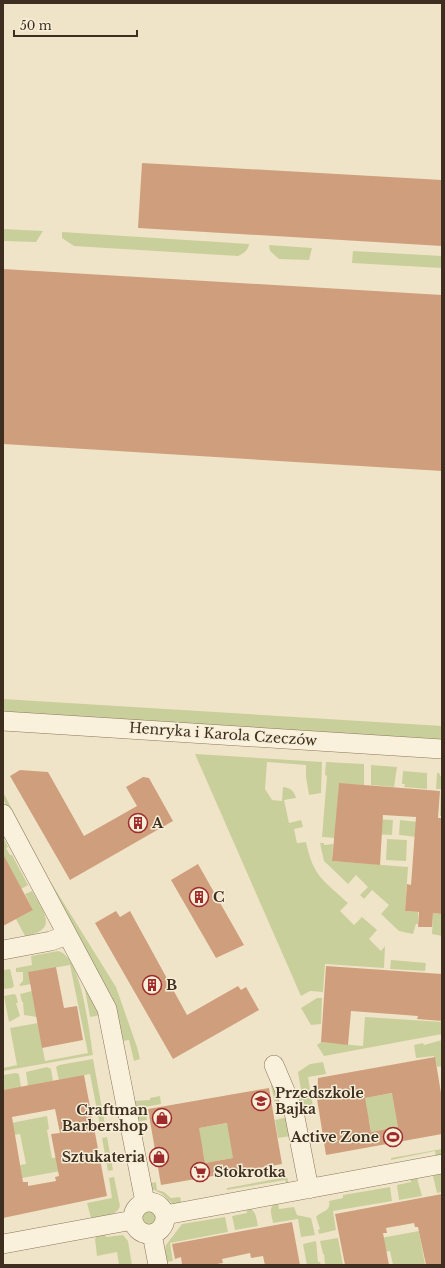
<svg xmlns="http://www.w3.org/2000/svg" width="445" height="1268" font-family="'Libre Baskerville',serif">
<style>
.green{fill:#c9cf9b}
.building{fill:#cf9f7d;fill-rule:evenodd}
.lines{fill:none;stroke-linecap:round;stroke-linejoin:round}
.minor-casing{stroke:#8d765c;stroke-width:20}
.minor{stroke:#faf1dc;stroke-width:19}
.labels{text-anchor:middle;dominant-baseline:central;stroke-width:3;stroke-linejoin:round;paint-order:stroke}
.street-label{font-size:14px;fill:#3d2e20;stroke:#f7eed8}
.poi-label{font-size:14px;font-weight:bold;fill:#3d2e20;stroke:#f7eed8;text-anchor:start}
</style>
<rect width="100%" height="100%" fill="#f0e4c8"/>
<!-- green -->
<path class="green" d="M3,229L43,231L36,242L3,241Z
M62,232L249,244C248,251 244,253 238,256L74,246L62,238Z
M269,245L312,248L309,260L279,259L270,251Z
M353,251L442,256V268L352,263Z
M3,699L442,726V741L3,712Z
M195,754L322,762L321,793L309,795L306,777V765L267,762L265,789L272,800L282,801L283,787C290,788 294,790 296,798L284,800L289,823L301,820L303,827L294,829L297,843L306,842C313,876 323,880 348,903L340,911L354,925L362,917L377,930L369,939L381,951L385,946L384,968L325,964L323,992L310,991L301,996Z
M326,762L364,764V785L339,784L335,838L322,837L327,776L325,775Z
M371,765L397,767L394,787L371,785Z
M403,771L427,773V789L404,787L405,784H402Z
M437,773H439L442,779V816H440L441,789H436Z
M3,792L50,881L116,987L137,1047L140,1059L134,1061L129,1040L122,1041L116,1011L3,799Z
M375,819L393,820L392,835L374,834Z
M400,820L418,822L417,837L399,835Z
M3,837L8,847L6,848L10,855H12L28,885L21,889L3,855Z
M387,839L407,840L406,861L386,860Z
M320,843H324V845L333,844L332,861L408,867L405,911L418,912V924H416L413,934L399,931L381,914L389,905L372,890L364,899L360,895L368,887L356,875L348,884L324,861Z
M32,891C43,911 60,930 25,936L16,919L33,910L25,894Z
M433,913L442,914V936L432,934Z
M58,951C82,956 89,1033 93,1055L3,1071V1068L17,1065L10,1028L38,1023L45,1061L88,1053L70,965L29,972L31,984L21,986L19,985L23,981V972H16V968L32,965L31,956Z
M391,960L426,963L425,971L390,969Z
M10,969L14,986L12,988L3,989V970Z
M83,979L102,1015L90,1017Z
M32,991L37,1017L24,1015L23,1002H22L20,994Z
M14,994L16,995L18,1003H16L20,1016L9,1022L4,996Z
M317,998H322L321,1024L311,1025L301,1008Z
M365,1017L442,1022V1034L324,1056L317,1045L321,1042L363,1046Z
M442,1040V1066L437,1067L434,1056L416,1058L414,1045L423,1043L424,1045Z
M93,1059L106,1130L101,1131L90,1074L59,1080L56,1067L59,1065Z
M323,1062L326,1074L308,1077L313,1107L301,1109L294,1092L301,1090L298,1072L310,1064Z
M47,1067L51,1069L53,1081L28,1086L26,1072Z
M16,1073L19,1074L21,1087L3,1090V1075Z
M275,1084L287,1112L277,1114L271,1085Z
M405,1091L398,1127L371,1132L369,1119L356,1121L352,1100Z
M160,1096L161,1104L145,1107L147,1120L140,1121L138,1119L133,1101L150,1100V1098Z
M47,1116L49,1129L47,1130L52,1158L59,1157L61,1171L22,1178L20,1165L26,1164L20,1134L13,1135L11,1123Z
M288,1117L291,1136L278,1138L275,1120Z
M240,1121L233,1158L205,1163L203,1150L191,1152L187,1130Z
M107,1137L113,1170L108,1171L102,1138Z
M442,1149V1156L436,1157L435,1151L391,1160V1158Z
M442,1171V1192L437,1193L433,1176Z
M114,1177L120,1206C117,1217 100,1216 91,1218L87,1203L112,1198L109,1178Z
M287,1177L289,1185L287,1186L285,1180L227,1190V1188Z
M410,1177L417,1178L422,1196L399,1200L397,1185L411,1182Z
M156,1182L157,1190L164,1192L171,1198L180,1197L182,1205L173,1204L162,1194L150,1188L148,1184Z
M390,1187L392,1201L333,1211L336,1230L319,1234L318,1230L320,1229L316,1217C323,1210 331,1212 329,1201L343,1198V1195Z
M278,1201L279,1209L294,1207L297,1215L311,1218L315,1235L301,1237L298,1219L273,1223C271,1213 268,1206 278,1201Z
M137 1218a12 12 0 1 1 24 0a12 12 0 1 1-24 0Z
M246,1207C256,1209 256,1217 258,1226L235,1230L232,1216L247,1213Z
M225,1217L228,1232L170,1243L173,1261L167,1262L165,1250L166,1245L182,1224Z
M419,1231L425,1265H393L390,1251L384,1252L381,1238Z
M105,1233L106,1237L123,1235L128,1241L132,1265H119L117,1252L97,1256L95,1239L97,1235Z
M338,1238L343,1265H325L324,1254H323L320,1241Z
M316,1241L318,1262H320L321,1265H307L303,1244Z"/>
<!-- building -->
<path class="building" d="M142,163L442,180V246L138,228Z
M3,269L442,295V471L3,444Z
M20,770L48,772L84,836L137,806L126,787L143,777L149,778L173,821L70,880L10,776Z
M339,783L440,791L438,818H442V914L433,913L432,927H418L419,912L405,911L407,884L411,885L416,817L383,815L380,865L332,861Z
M3,854L33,910L3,926Z
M198,864L244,945L216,958L171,880Z
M116,911L120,917L130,911L187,1015L238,986L241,990L246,987L259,1010L173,1059L95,923Z
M326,966L442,974V1021L417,1019L418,1016L351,1011L348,1045L321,1042Z
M56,967L64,1008L77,1006L83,1040L42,1048L28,972Z
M435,1057L442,1099V1134L326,1155L317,1099L318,1078ZM392,1093L398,1127L371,1132L365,1098Z
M84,1075L107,1196L3,1218V1090ZM55,1109L60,1133L51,1134L59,1176L55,1177L56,1181L28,1186V1182H23L12,1117Z
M269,1088L282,1164L161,1185L148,1109ZM227,1123L233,1158L205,1163L199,1128Z
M442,1194V1265H426L418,1227H415L414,1223L386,1228L387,1233H383L389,1265H345L335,1214Z
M292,1222L300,1265H265L263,1256L251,1258L250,1253L222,1259L223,1263L211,1265H182L181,1257L175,1259L172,1244Z"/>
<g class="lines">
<!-- minor casing -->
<g class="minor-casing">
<path id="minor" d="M3,721L442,749
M3,814L107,1009L145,1202
M3,950L51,941L67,935
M274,1065L294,1112L309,1189
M133 1218a16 16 0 1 1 32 0a16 16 0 1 1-32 0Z
M165,1215L442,1164
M152,1234L158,1265
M3,1244L133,1220"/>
</g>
<!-- minor -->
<use href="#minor" class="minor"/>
</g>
<!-- icons -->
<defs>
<g id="building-ring" transform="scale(1)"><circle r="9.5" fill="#f7eed8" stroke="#9e2a2b" stroke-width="1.5"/><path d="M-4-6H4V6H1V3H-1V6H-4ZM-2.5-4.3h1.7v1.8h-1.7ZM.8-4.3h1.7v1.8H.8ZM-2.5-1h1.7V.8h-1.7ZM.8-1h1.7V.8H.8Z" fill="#9e2a2b"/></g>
<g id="school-ring" transform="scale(1)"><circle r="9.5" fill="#f7eed8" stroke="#9e2a2b" stroke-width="1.5"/><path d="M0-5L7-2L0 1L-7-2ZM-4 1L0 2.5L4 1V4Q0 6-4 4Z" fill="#9e2a2b"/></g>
<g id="shop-ring" transform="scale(1)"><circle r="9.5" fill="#f7eed8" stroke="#9e2a2b" stroke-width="1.5"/><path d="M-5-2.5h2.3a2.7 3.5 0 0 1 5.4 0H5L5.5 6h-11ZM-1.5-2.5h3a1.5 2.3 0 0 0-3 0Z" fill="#9e2a2b"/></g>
<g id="stadium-ring" transform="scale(1)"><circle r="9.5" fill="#f7eed8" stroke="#9e2a2b" stroke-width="1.5"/><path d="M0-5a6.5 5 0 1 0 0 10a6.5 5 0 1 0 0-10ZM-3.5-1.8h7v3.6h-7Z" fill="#9e2a2b"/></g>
<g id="supermarket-ring" transform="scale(1)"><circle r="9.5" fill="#f7eed8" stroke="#9e2a2b" stroke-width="1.5"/><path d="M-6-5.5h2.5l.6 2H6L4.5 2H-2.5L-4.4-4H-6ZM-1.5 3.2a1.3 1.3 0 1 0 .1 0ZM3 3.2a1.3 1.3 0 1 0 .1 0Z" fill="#9e2a2b"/></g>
</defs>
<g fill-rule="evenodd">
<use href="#building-ring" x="138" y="823"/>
<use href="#building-ring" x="199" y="897"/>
<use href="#building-ring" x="152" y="985"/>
<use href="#school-ring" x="261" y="1101"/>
<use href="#shop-ring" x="162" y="1118"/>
<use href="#stadium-ring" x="393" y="1137"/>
<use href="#shop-ring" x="159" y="1157"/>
<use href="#supermarket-ring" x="200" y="1172"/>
</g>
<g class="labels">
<!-- street labels -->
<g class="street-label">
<text transform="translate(223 734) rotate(4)">Henryka i Karola Czeczów</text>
</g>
<!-- poi labels -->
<g class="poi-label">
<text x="152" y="823">A</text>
<text x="213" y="897">C</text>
<text x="166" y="985">B</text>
<text x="275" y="1093">Przedszkole<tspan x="275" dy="16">Bajka</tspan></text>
<text x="148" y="1110" text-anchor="end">Craftman<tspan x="148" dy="16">Barbershop</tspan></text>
<text x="379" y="1137" text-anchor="end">Active Zone</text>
<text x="145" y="1157" text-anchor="end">Sztukateria</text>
<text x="214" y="1172">Stokrotka</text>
</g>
</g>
<!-- border -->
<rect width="445" height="1268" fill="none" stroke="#3d2e20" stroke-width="8"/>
<!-- scale -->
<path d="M14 30v6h123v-6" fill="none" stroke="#3d2e20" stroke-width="2"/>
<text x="20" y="30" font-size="12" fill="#3d2e20" stroke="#f7eed8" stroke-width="3" paint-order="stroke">50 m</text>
</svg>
